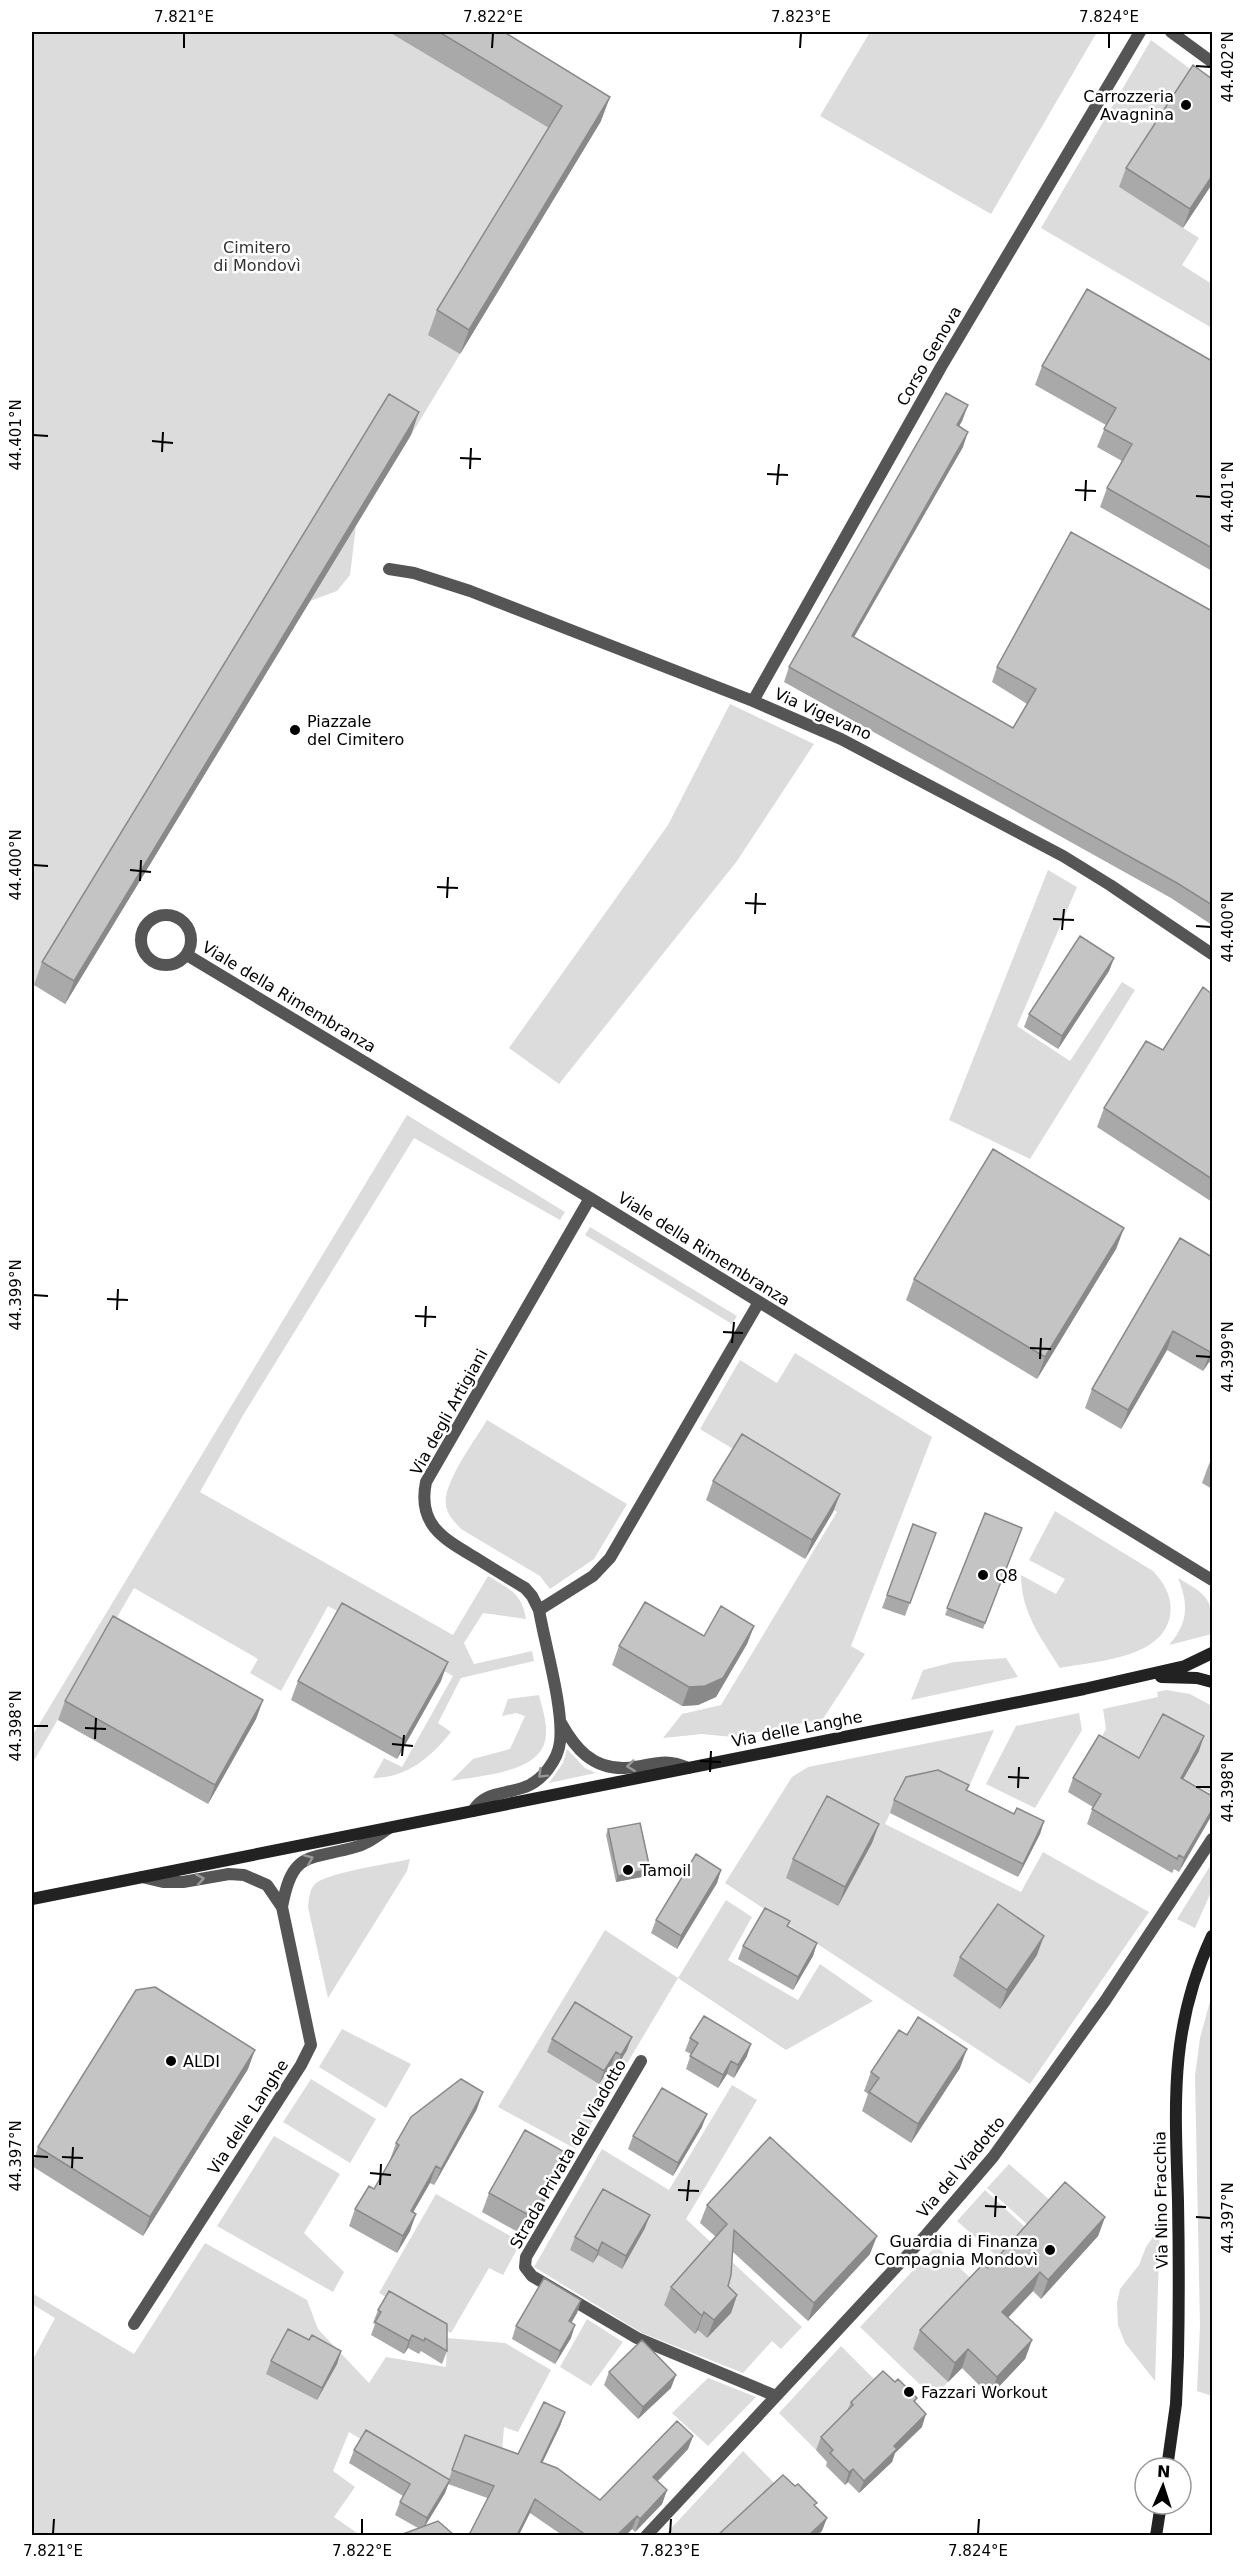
<svg xmlns="http://www.w3.org/2000/svg" width="1244" height="2567" font-family="'DejaVu Sans',sans-serif">
<style>
.green{fill:#dcdcdc}
.lines{fill:none;stroke-linecap:round;stroke-linejoin:round}
.street{stroke:#555;stroke-width:12}
.secondary{stroke:#222;stroke-width:12}
.wall{fill:#a9a9a9}
.shaded-wall{fill:#898989}
.building{fill:#c4c4c4;stroke:#898989;stroke-width:1.5}
.oneway{stroke:#999}
.ticks{fill:none;stroke:#000;stroke-width:2}
.poi-dot{fill:#000;stroke:#fff;stroke-width:2}
.labels{text-anchor:middle;dominant-baseline:central;stroke-width:5;stroke-linejoin:round;paint-order:stroke}
.poi-label{font-size:16px;fill:#000;stroke:#fff;text-anchor:start}
.park-label{font-size:16px;fill:#333;stroke:#fff}
.street-label{font-size:16px;fill:#000;stroke:#fff}
.neatline{fill:none;stroke:#000;stroke-width:2}
.ticks-label{font-size:15px;text-anchor:middle;fill:#000}
</style>
<rect width="100%" height="100%" fill="#fff"/>
<!-- green -->
<path class="green" d="M32,32H455L601,121L356,526L350,575L337,591L310,601L65,1004L35,985L32,989Z
M870,32H1097L991,214L820,116Z
M1151,40L1212,85L1119,187L1199,238L1182,265L1212,284V328L1041,228Z
M730,704L814,744L737,861L559,1084L509,1048L668,825Z
M1048,870L1077,887L1017,1026L1070,1061L1122,982L1135,990L1030,1159L949,1120Z
M407,1115L565,1212L560,1220L414,1138L242,1417L200,1492L453,1635L488,1576C509,1589 522,1593 526,1619L483,1613L464,1643L474,1664L532,1651L534,1661L461,1678L438,1723L451,1732C431,1757 407,1778 373,1778L384,1758L402,1767L453,1676L328,1606L281,1691L250,1673L258,1659L134,1588L32,1764V1736Z
M590,1227L737,1316L732,1324L585,1235Z
M795,1353L932,1437L851,1646L865,1654L823,1719L733,1737L702,1734L663,1738L682,1714L721,1705L837,1512L700,1429L740,1360L777,1383Z
M487,1420L627,1504L594,1559L550,1589L540,1576L461,1529C455,1522 447,1515 446,1505C442,1484 476,1439 487,1420Z
M1055,1511L1153,1571C1165,1584 1173,1598 1170,1616C1162,1659 1095,1661 1060,1668C1041,1638 1021,1612 1021,1575L1056,1594L1065,1579L1029,1560Z
M1178,1578C1209,1596 1213,1599 1212,1634L1169,1645C1188,1623 1189,1605 1178,1578Z
M1006,1658L1018,1677L911,1700L923,1670L954,1662Z
M1166,1690L1190,1694L1212,1706V1794C1174,1772 1136,1760 1094,1750L1106,1729L1103,1709L1158,1697L1157,1692Z
M539,1695C542,1709 549,1726 545,1741C538,1773 478,1776 451,1781L473,1759L510,1749L525,1716L516,1713L502,1716L508,1699Z
M1079,1713L1082,1730L1035,1808L986,1784L1016,1726Z
M994,1730L964,1798L901,1790L885,1824L1021,1892L1043,1852L1149,1912L1030,2084L725,1883L792,1777L808,1767Z
M567,1749L585,1768L596,1773L549,1783L563,1763Z
M410,1859L407,1871L328,1998L308,1907C309,1900 309,1891 314,1885C326,1872 390,1864 410,1859Z
M1212,1863V1890L1195,1928L1177,1919Z
M726,1900L752,1917L728,1960L798,2000L820,1964L873,2001L786,2050L678,1978L576,2149L498,2107L605,1930L678,1978Z
M1212,1994V2396L1197,2391L1200,2326L1195,2076L1200,2038Z
M342,2029L411,2064L386,2108L319,2067Z
M311,2079L376,2119L350,2163L283,2122Z
M732,2085L757,2100L686,2219L802,2327L781,2349L772,2341L743,2373L642,2333L534,2267L602,2149L669,2190Z
M274,2136L340,2174L304,2233L344,2272L333,2292L217,2226Z
M1009,2164L1051,2201L1029,2226L987,2188Z
M985,2190L1027,2229L1000,2259L957,2221Z
M436,2194L521,2242L503,2275L489,2268L451,2333L379,2293Z
M1160,2227L1155,2381L1125,2343L1118,2325L1117,2303L1120,2289L1139,2265L1146,2247Z
M205,2243L307,2300L318,2329L369,2383L386,2357L446,2367L447,2338L505,2343L551,2370L518,2432L504,2427L501,2463L442,2487L349,2432L333,2471L355,2487L334,2517L360,2535H32V2361L55,2318L32,2304V2293L134,2354Z
M936,2246L976,2283L913,2349L948,2382L933,2397L860,2327Z
M587,2319L623,2342L591,2386L560,2367Z
M841,2346L878,2383L849,2418L816,2450L779,2413Z
M708,2378L756,2397L708,2446L672,2413Z
M743,2451L779,2488L726,2535L664,2536Z"/>
<g class="lines">
<!-- street -->
<path class="street" d="M1171,32L1212,62
M389,569L414,573L470,591L753,701L841,739L1063,856L1110,885L1212,954
M753,701L941,367L1140,32
M141 940a25 25 0 1 1 50 0a25 25 0 1 1-50 0Z
M187,955L590,1198L1212,1580
M539,1610L593,1576L610,1558L759,1302
M561,1723C575,1748 592,1769 625,1768C650,1767 662,1756 688,1768
M473,1811C485,1791 504,1795 525,1787C542,1781 558,1760 560,1742C564,1709 545,1645 539,1610L532,1596L525,1588C508,1578 492,1568 476,1558C444,1539 417,1525 426,1482L590,1198
M282,1907C292,1853 305,1860 352,1848C366,1845 377,1836 389,1828
M641,2061L526,2257L525,2267L532,2276L637,2338L776,2396
M134,2324L301,2065L311,2045L282,1907L267,1885L244,1875L229,1874L183,1882H163L142,1877
M646,2536L926,2235L993,2157L1105,2001L1212,1839"/>
<!-- secondary -->
<path class="secondary" d="M1161,1677L1197,1678L1212,1682
M32,1899L1084,1689L1185,1666L1212,1653
M1167,2468L1176,2404L1178,2356C1179,2305 1179,2253 1178,2201C1175,2103 1169,2028 1212,1936
M1156,2536L1161,2504"/>
</g>
<!-- wall -->
<path class="wall" d="M389,32H504L601,121L460,354L428,335L437,310L549,128Z
M1126,168L1212,184L1183,228L1119,187Z
M1212,361V571L1100,507L1107,488L1122,461L1097,447L1106,425L1035,385L1042,366Z
M968,405L962,421L959,426L963,447L854,637L1013,728L1027,704L992,682L997,667L1212,611V925L1171,898L784,682L789,667Z
M411,435L65,1004L34,985L42,962Z
M1114,958L1109,971L1058,1049L1024,1027L1029,1014Z
M1212,994V1202L1097,1127L1104,1108L1163,1050Z
M1124,1228L1116,1249L1037,1379L906,1300L914,1279Z
M1212,1257V1364L1209,1362L1203,1371L1167,1350L1121,1429L1085,1408L1092,1389Z
M1212,1459V1489L1202,1483L1209,1464Z
M713,1481L840,1494L833,1512L805,1559L706,1500Z
M985,1513L1022,1528L983,1629L945,1615Z
M913,1524L936,1533L905,1616L882,1608Z
M754,1626L747,1644L716,1697L698,1705L682,1706L612,1665L619,1646L704,1636Z
M298,1681H441L397,1759L291,1700Z
M263,1700L256,1719L208,1804L58,1720L65,1701Z
M1199,1751L1183,1779L1212,1796L1179,1872L1174,1869L1172,1873L1087,1824L1093,1807L1068,1792L1073,1778L1139,1758Z
M969,1785L967,1790L1014,1814L1044,1821L1040,1834L1018,1877L890,1813L894,1800Z
M879,1824L872,1843L838,1906L786,1878L793,1859Z
M608,1829L650,1869L647,1876L616,1882L606,1835Z
M721,1870L717,1883L677,1949L651,1933L656,1920Z
M790,1921L788,1926L817,1943L813,1956L793,1990L738,1959L743,1946Z
M1037,1955L1000,2009L953,1976L960,1957Z
M907,2035L960,2068L911,2143L862,2111L868,2094L864,2091L871,2072Z
M690,2038L747,2056L734,2078L727,2074L718,2088L686,2069L691,2054L685,2051Z
M552,2039L627,2050L616,2068L611,2065L599,2084L547,2052Z
M248,2069L143,2236L32,2166L38,2147Z
M477,2109L434,2185L430,2183L413,2212L410,2231L397,2253L349,2226L355,2209L374,2189L391,2160H390L396,2143Z
M702,2127L673,2176L628,2149L633,2136Z
M568,2154L561,2173L525,2236L482,2212L489,2193Z
M707,2205L870,2254L808,2321L733,2252L728,2286L737,2295L731,2313L707,2338L698,2330L695,2334L664,2305L671,2287L716,2237L700,2223Z
M1105,2217L1098,2236L1041,2299L1033,2291L1008,2318L1032,2340L1025,2359L990,2396L962,2368L948,2382L913,2349L920,2330L988,2268Z
M645,2228L622,2269L598,2255L593,2263L570,2250L575,2237Z
M581,2300L577,2313L571,2322V2338L555,2364L512,2339L516,2326Z
M378,2310L447,2351L442,2364L421,2351L419,2354L408,2348L404,2354L371,2335L375,2324L373,2323Z
M309,2340L341,2351L337,2364L317,2400L266,2374L271,2361Z
M609,2372L671,2388L638,2419L604,2385Z
M895,2382L917,2398L915,2402L922,2427L895,2453L892,2462L859,2493L848,2482L845,2485L826,2466L827,2462L816,2450L821,2437L847,2411L851,2402Z
M565,2412L560,2426L542,2463L600,2500L693,2436L688,2449L658,2481L667,2490L662,2504L635,2532L632,2529L626,2535H562L530,2513L448,2484L445,2493L425,2526L418,2528L395,2515L400,2502L403,2496L349,2463L354,2450L449,2479L465,2435L518,2454Z"/>
<!-- shaded-wall -->
<path class="shaded-wall" d="M610,97L601,121L460,354L469,330Z
M1212,176V184L1183,228L1190,209Z
M968,405L962,421L951,441L957,425Z
M419,412L411,435L65,1004L74,981Z
M968,432L963,447L846,651L852,636Z
M1114,958L1109,971L1058,1049L1062,1036Z
M1124,1228L1116,1249L1037,1379L1045,1357Z
M1173,1331L1167,1350L1121,1429L1128,1410Z
M1212,1348V1351L1209,1362L1203,1371Z
M840,1494L833,1512L805,1559L812,1540Z
M754,1626L747,1644L716,1697L698,1705L682,1706L689,1687Z
M448,1662L441,1681L397,1759L404,1740Z
M263,1700L256,1719L208,1804L215,1785Z
M1204,1736L1199,1751L1176,1792L1181,1778Z
M1212,1810V1815L1179,1872L1184,1858Z
M1044,1821L1040,1834L1018,1877L1023,1864Z
M879,1824L872,1843L838,1906L845,1887Z
M650,1869L647,1876L616,1882L618,1876Z
M721,1870L717,1883L677,1949L681,1936Z
M1044,1936L1037,1955L1000,2009L1007,1990Z
M817,1943L813,1956L793,1990L798,1977Z
M632,2037L627,2050L616,2068L621,2055Z
M751,2044L747,2056L734,2078L738,2065Z
M967,2049L960,2068L911,2143L918,2124Z
M255,2050L248,2069L143,2236L150,2217Z
M616,2052L611,2065L599,2084L604,2071Z
M731,2061L727,2074L718,2088L723,2075Z
M483,2092L477,2109L434,2185L441,2169Z
M707,2114L702,2127L673,2176L678,2163Z
M568,2154L561,2173L525,2236L532,2217Z
M436,2166L430,2183L404,2228L411,2211Z
M416,2214L410,2231L397,2253L403,2236Z
M650,2215L645,2228L622,2269L626,2256Z
M1105,2217L1098,2236L1041,2299L1048,2280Z
M877,2236L870,2254L808,2321L814,2303Z
M602,2242L598,2255L593,2263L598,2251Z
M1040,2272L1033,2291L995,2331L1002,2312Z
M737,2295L731,2313L707,2338L714,2320Z
M581,2300L577,2313L565,2334L569,2321Z
M704,2312L698,2330L695,2334L702,2316Z
M575,2325L571,2338L555,2364L560,2351Z
M412,2335L408,2348L404,2354L409,2341Z
M1032,2340L1025,2359L990,2396L997,2377Z
M968,2349L962,2368L948,2382L955,2363Z
M341,2351L337,2364L317,2400L322,2388Z
M676,2375L671,2388L638,2419L643,2407Z
M565,2412L560,2426L536,2476L541,2462Z
M926,2414L922,2427L895,2453L892,2462L859,2493L864,2481L894,2446Z
M693,2436L688,2449L649,2490L653,2477Z
M853,2469L848,2482L845,2485L849,2472Z
M450,2480L445,2493L422,2531L427,2518Z
M667,2490L662,2504L635,2532L640,2519Z
M535,2499L530,2513L519,2535H517Z
M637,2516L632,2529L626,2535H617Z
M827,2518L822,2531L818,2535H809Z"/>
<!-- building -->
<path class="building" d="M439,32H504L610,97L469,330L437,310L562,106Z
M1193,65L1212,79V176L1190,209L1126,168Z
M1087,289L1212,361V548L1107,488L1132,444L1104,429L1116,408L1042,366Z
M946,393L968,405L957,425L968,432L852,636L1013,728L1036,689L997,667L1071,532L1212,611V905L1177,883L789,667Z
M389,394L419,412L74,981L42,962Z
M1080,936L1114,958L1062,1036L1029,1014Z
M1203,987L1212,994V1179L1104,1108L1146,1041L1163,1050Z
M993,1149L1124,1228L1045,1357L914,1279Z
M1180,1238L1212,1257V1348L1210,1352L1173,1331L1128,1410L1092,1389Z
M742,1434L840,1494L812,1540L713,1481Z
M985,1513L1022,1528L985,1623L947,1608Z
M913,1524L936,1533L910,1603L887,1595Z
M645,1602L704,1636L721,1606L754,1626L723,1678L705,1686L689,1687L619,1646Z
M342,1603L448,1662L404,1740L298,1681Z
M113,1616L263,1700L215,1785L65,1701Z
M1163,1714L1204,1736L1181,1778L1212,1796V1810L1184,1858L1179,1855L1177,1859L1092,1809L1101,1794L1073,1778L1099,1735L1139,1758Z
M938,1770L969,1785L966,1790L1014,1814L1017,1808L1044,1821L1023,1864L894,1800L906,1777Z
M827,1796L879,1824L845,1887L793,1859Z
M640,1823L650,1869L618,1876L608,1829Z
M696,1854L721,1870L681,1936L656,1920Z
M998,1904L1044,1936L1007,1990L960,1957Z
M765,1908L790,1921L787,1926L817,1943L798,1977L743,1946Z
M155,1987L255,2050L150,2217L38,2147L136,1990Z
M575,2002L632,2037L621,2055L616,2052L604,2071L552,2039Z
M704,2016L751,2044L738,2065L731,2061L723,2075L690,2056L698,2043L690,2038Z
M918,2017L967,2049L918,2124L869,2092L879,2078L871,2072L899,2030L907,2035Z
M461,2079L483,2092L441,2169L436,2166L411,2211L416,2214L403,2236L355,2209L369,2186L374,2189L399,2145L396,2143L411,2117Z
M662,2088L707,2114L678,2163L633,2136Z
M525,2130L568,2154L532,2217L489,2193Z
M770,2137L877,2236L814,2303L734,2230L731,2275L728,2286L737,2295L714,2320L704,2312L702,2316L671,2287L727,2224L707,2205Z
M1065,2182L1105,2217L1048,2280L1040,2272L1002,2312L1032,2340L997,2377L968,2349L955,2363L920,2330L983,2264L988,2268Z
M603,2189L650,2215L626,2256L602,2242L598,2251L575,2237Z
M544,2278L581,2300L569,2321L575,2325L560,2351L516,2326Z
M389,2291L447,2324V2351L425,2338L424,2341L412,2335L409,2341L375,2322L381,2312L378,2310Z
M288,2329L309,2340L312,2335L341,2351L322,2388L271,2361Z
M642,2340L676,2375L643,2407L609,2372Z
M883,2371L895,2382L898,2379L917,2398L914,2401L926,2414L894,2446L897,2449L864,2481L853,2469L849,2472L830,2453L833,2450L821,2437L853,2405L851,2402Z
M544,2402L565,2412L541,2462L557,2468L600,2500L677,2421L693,2436L653,2477L667,2490L640,2519L637,2516L617,2535H586L535,2499L517,2535H469L494,2486L452,2470L465,2435L518,2454Z
M366,2430L450,2480L427,2518L400,2502L410,2484L354,2450Z
M783,2475L795,2486L798,2484L817,2503L814,2505L827,2518L809,2535H718Z
M438,2521L454,2535H400Z"/>
<!-- one-way arrows -->
<defs><path id="oneway-chevron" d="M-2-3.5L2.5 0L-2 3.5" fill="none" stroke-width="1.6" stroke-linecap="round" stroke-linejoin="round" transform="scale(1.5)"/></defs>
<g class="oneway">
<use href="#oneway-chevron" transform="translate(631 1766) rotate(173)"/>
<use href="#oneway-chevron" transform="translate(542 1774) rotate(135)"/>
<use href="#oneway-chevron" transform="translate(309 1859) rotate(-23)"/>
<use href="#oneway-chevron" transform="translate(200 1879) rotate(-10)"/>
</g>
<!-- ticks -->
<path class="ticks" d="M184,48V33M492,48L493,33M800,48L801,33M1109,48V33M1196,66L1211,67M33,435L48,436M152,441L173,443M162,452L163,432M460,458L481,459M470,469L471,448M767,474L788,475M777,485L779,464M1075,490L1096,491M1196,496L1211,497M1085,501L1086,480M33,865L48,866M130,870L151,872M140,881L141,860M437,887L458,888M447,898L448,877M745,903L766,904M755,914L756,893M1053,919L1074,920M1196,926L1211,927M1062,930L1064,909M33,1295L48,1296M107,1299L128,1300M117,1310L118,1289M415,1316L436,1317M425,1327L426,1306M723,1332L743,1333M732,1343L734,1322M1030,1348L1051,1349M1196,1356L1211,1357M1040,1359L1041,1338M33,1726H48M85,1728L106,1729M95,1739L96,1718M392,1744L413,1746M402,1756L404,1735M700,1761L721,1762M710,1772L711,1751M1008,1777L1029,1778M1196,1787H1211M1018,1788L1019,1767M33,2156L48,2157M62,2157L83,2158M72,2168L73,2147M370,2173L391,2175M380,2185L381,2164M678,2190L699,2191M687,2201L689,2180M985,2206L1006,2207M995,2217L996,2196M1196,2217L1211,2218M53,2534L54,2519M362,2534V2519M670,2534L671,2519M978,2534L979,2519"/>
<!-- markers -->
<g class="poi-dot">
<circle cx="1186" cy="105" r="6"/>
<circle cx="295" cy="730" r="6"/>
<circle cx="983" cy="1575" r="6"/>
<circle cx="628" cy="1870" r="6"/>
<circle cx="171" cy="2061" r="6"/>
<circle cx="1050" cy="2250" r="6"/>
<circle cx="909" cy="2392" r="6"/>
</g>
<g class="labels">
<!-- poi labels -->
<g class="poi-label">
<text x="1174" y="96" text-anchor="end">Carrozzeria<tspan x="1174" dy="18">Avagnina</tspan></text>
<text x="307" y="721">Piazzale<tspan x="307" dy="18">del Cimitero</tspan></text>
<text x="995" y="1575">Q8</text>
<text x="640" y="1870">Tamoil</text>
<text x="183" y="2061">ALDI</text>
<text x="1038" y="2241" text-anchor="end">Guardia di Finanza<tspan x="1038" dy="18">Compagnia Mondovì</tspan></text>
<text x="921" y="2392">Fazzari Workout</text>
</g>
<!-- park labels -->
<g class="park-label">
<text x="257" y="247">Cimitero<tspan x="257" dy="18">di Mondovì</tspan></text>
</g>
<!-- street labels -->
<g class="street-label">
<text transform="translate(929 356) rotate(-60)">Corso Genova</text>
<text transform="translate(823 714) rotate(24)">Via Vigevano</text>
<text transform="translate(289 997) rotate(31)">Viale della Rimembranza</text>
<text transform="translate(704 1249) rotate(32)">Viale della Rimembranza</text>
<text transform="translate(449 1412) rotate(-61)">Via degli Artigiani</text>
<text transform="translate(797 1729) rotate(-11)">Via delle Langhe</text>
<text transform="translate(248 2117) rotate(-57)">Via delle Langhe</text>
<text transform="translate(568 2154) rotate(-60)">Strada Privata del Viadotto</text>
<text transform="translate(961 2167) rotate(-50)">Via del Viadotto</text>
<text transform="translate(1161 2200) rotate(-91)">Via Nino Fracchia</text>
</g>
</g>
<!-- border -->
<rect width="1244" height="2567" fill="none" stroke="#ffffff" stroke-width="66"/>
<!-- north arrow -->
<g transform="translate(1163 2486) rotate(3)"><circle r="28" fill="#ffffff" stroke="#999999" stroke-width="1.5"/>
<path d="M0-4.5L10 22L0 15L-10 22Z" fill="#000000"/>
<text y="-9" font-size="16" font-weight="bold" text-anchor="middle" fill="#000000">N</text>
</g>
<rect x="33" y="33" width="1178" height="2501" class="neatline"/>
<g class="ticks-label">
<text x="184" y="22">7.821°E</text>
<text x="493" y="22">7.822°E</text>
<text x="801" y="22">7.823°E</text>
<text x="1109" y="22">7.824°E</text>
<text transform="translate(1228 67) rotate(-90)" y="5">44.402°N</text>
<text transform="translate(16 435) rotate(-90)" y="5">44.401°N</text>
<text transform="translate(1228 497) rotate(-90)" y="5">44.401°N</text>
<text transform="translate(16 865) rotate(-90)" y="5">44.400°N</text>
<text transform="translate(1228 927) rotate(-90)" y="5">44.400°N</text>
<text transform="translate(16 1295) rotate(-90)" y="5">44.399°N</text>
<text transform="translate(1228 1357) rotate(-90)" y="5">44.399°N</text>
<text transform="translate(16 1726) rotate(-90)" y="5">44.398°N</text>
<text transform="translate(1228 1787) rotate(-90)" y="5">44.398°N</text>
<text transform="translate(16 2156) rotate(-90)" y="5">44.397°N</text>
<text transform="translate(1228 2218) rotate(-90)" y="5">44.397°N</text>
<text x="53" y="2556">7.821°E</text>
<text x="362" y="2556">7.822°E</text>
<text x="670" y="2556">7.823°E</text>
<text x="978" y="2556">7.824°E</text>
</g>
</svg>
